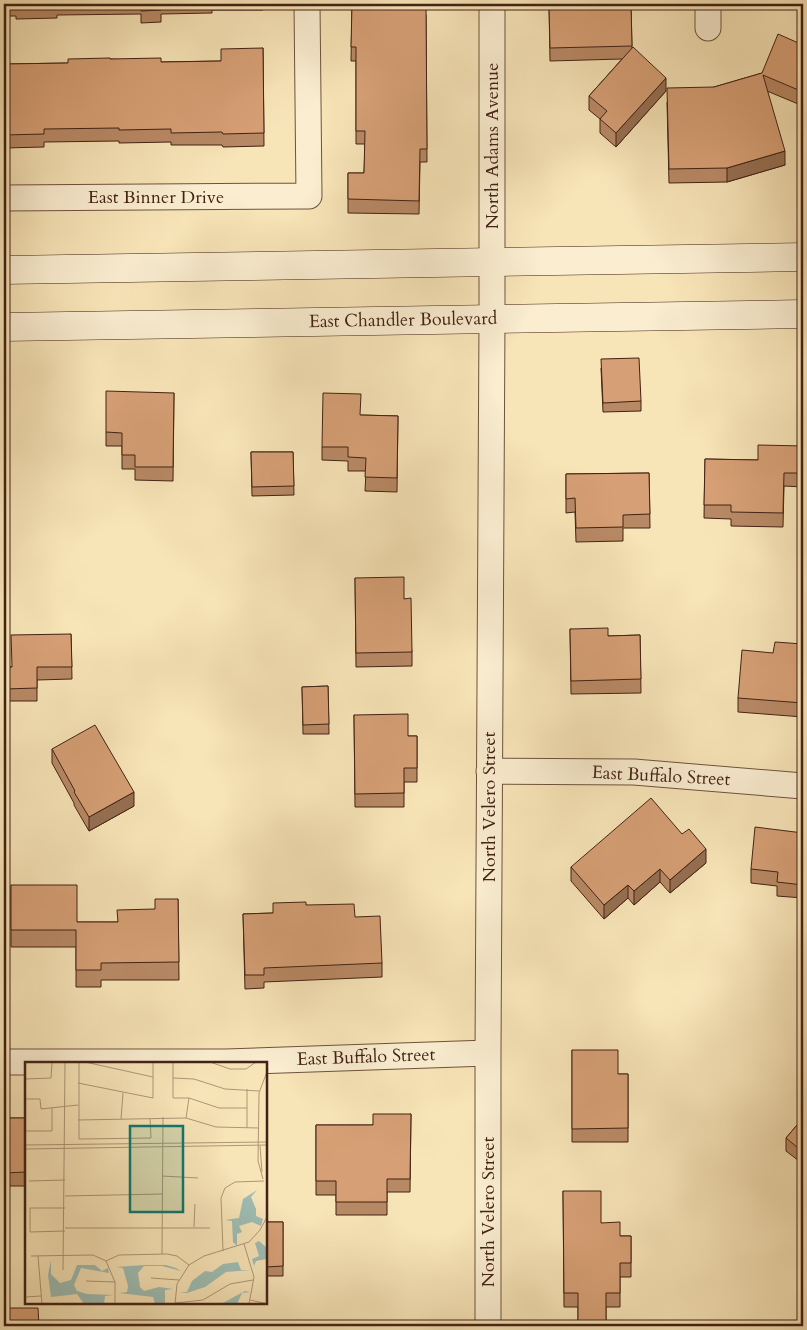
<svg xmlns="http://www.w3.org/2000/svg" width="807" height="1330" font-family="Cardo,serif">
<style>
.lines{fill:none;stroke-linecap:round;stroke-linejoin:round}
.street-casing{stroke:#6f523d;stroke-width:27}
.secondary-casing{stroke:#422214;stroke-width:29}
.street{stroke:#faedd0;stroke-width:25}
.secondary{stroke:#faedd0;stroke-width:28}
.wall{fill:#b88965;stroke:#422214}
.shaded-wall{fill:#966f52;stroke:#422214}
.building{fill:#d69f75;stroke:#422214}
.labels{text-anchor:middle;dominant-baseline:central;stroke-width:4;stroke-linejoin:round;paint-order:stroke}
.street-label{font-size:18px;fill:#422214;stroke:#faedd0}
.inset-road{fill:none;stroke:#af9676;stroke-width:1}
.view{fill:#0f766e;fill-opacity:0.15;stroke:#0f766e;stroke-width:2.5}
.inset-edge{fill:none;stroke:#422214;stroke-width:2.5}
</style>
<rect width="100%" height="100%" fill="#f7e4b7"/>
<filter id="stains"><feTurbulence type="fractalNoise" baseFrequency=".004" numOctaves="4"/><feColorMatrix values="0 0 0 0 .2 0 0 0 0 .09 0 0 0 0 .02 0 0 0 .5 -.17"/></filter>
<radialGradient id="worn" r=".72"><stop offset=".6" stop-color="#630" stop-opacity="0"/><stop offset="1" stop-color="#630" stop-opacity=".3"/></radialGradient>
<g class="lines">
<!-- street casing -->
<g class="street-casing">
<path id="street" d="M708,4V28
M4,198L309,196L307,4
M489,771L634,772L803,786
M4,1062H226L488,1053
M488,1326V1053L492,319V4"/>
</g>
<!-- secondary casing -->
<g class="secondary-casing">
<path id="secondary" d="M4,270L803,257
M4,327L803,314"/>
</g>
<!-- street -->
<use href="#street" class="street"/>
<!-- secondary -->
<use href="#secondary" class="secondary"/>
</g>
<!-- wall -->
<path class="wall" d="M4,4H263V10H212V13L161,14V22L141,23V14L57,15V18L16,19V16H4Z
M352,4L426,15L427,162H420L419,214L348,213V173H364L365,144H356V61H351Z
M564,4H634L631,5L632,48L666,91L616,147L600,133V119L589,110V96L622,59L550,61L549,5H564Z
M803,45V106L767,91L785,165L727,182L669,183L667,102L714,87L762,73Z
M263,48L264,146L223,147L222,145H171V142L119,143V141L44,142V147L4,148V64L68,63L110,59L161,62L221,61Z
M601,368L641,401V411L603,412Z
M174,393L173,481L135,480V469H122V446H106V432Z
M361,415L398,416L397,492L365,491L366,471H348V461L322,460V447Z
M803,446V487L784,486L783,527L731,526V519L704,518L705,459L758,460Z
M251,452H293L294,495L252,496Z
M649,473L650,528H623V541L576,542L575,512L566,513V474Z
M355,578L404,599L412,652V666L356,667Z
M570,629L608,636L640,635L641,693L571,694Z
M71,634L72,679L37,680V701H5L6,737H4V667H11Z
M803,644V717L738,712V698L773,653Z
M328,686L329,734H303L302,687Z
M354,715L408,736H417V782H404V807H355Z
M52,749L134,806L89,831L74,805V803L52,763Z
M803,833V898L777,896V886L751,883V869Z
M706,863L670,893L660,882L634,905L628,898L604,919L571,881V867Z
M11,885L77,922H117L155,909L178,899L179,980H101V987H76V947H11Z
M306,905L355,917L382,963V977L264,982V988L245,989L243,914L273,913Z
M572,1050L618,1074H628V1142H572Z
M411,1114L410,1192H387V1215H336V1195H316V1125H373Z
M4,1118H26V1186H4Z
M803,1118V1164L786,1151V1138Z
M563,1191L601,1223L620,1236H631V1277H620V1307H606V1326H578V1307H564Z
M266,1222H283V1276H266Z"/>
<!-- shaded-wall -->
<path class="shaded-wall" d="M666,78V91L616,147V133Z
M785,151V165L727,182V168Z
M134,792V806L89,831V817Z
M706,849V863L670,893V880Z
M660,869V882L634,905V891Z
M628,885V898L604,919V905Z"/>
<!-- building -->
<path class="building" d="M4,4H57V6L16,7V4L4,5Z
M141,4H161V10L141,11Z
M352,4H426L427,149H420L419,201L348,199V173H364L365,131H356V47H351Z
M564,4H631L632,46L550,48L549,5H564Z
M778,34L803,45V92L763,75L785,151L727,168L669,169L667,88L714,87L762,73Z
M633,47L666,78L616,133L600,119L607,111L589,96Z
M263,48L264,133L223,134L222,132L171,133V129L119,130V128L44,129V134L4,135V64L68,63V59L110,58V59L161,58V62L221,61V49Z
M639,358L641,401L603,403L601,359Z
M106,391L174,393L173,467H135V455H122V433L106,432Z
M323,393L361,394L360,415L398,416L397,478L365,477L366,458L348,457V447H322Z
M758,445L803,446V473H784L783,513L731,512V505H704L705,459L758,460Z
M251,452H293L294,486L252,487Z
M649,473L650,514L623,515V527L576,528L575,498L566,499V474Z
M404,577V599L411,598L412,652L356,653L355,578Z
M608,628V636L640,635L641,679L571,681L570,629Z
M71,634L72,667H37V688L5,689L6,724H4V667H12L11,635Z
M775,642L803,644V703L738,698L742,650L773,653Z
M328,686L329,724L303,725L302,687Z
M408,714V736H417V768H404V793L355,794L354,715Z
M95,725L134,792L89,817L74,792L75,791L52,749Z
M651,798L682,834L689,829L706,849L670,880L660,869L634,891L628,885L604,905L571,867Z
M755,827L803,833V885L777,882L778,872L751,869Z
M11,885H77V922H118L117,910L155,909V899H178L179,962L101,963V970H76V930H11Z
M306,902V905L354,904L355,917L380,916L382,963L264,968V975H245L243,914L273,913V903Z
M572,1050H618V1074H628V1128L572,1129Z
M373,1114H411L410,1179H387V1202H336V1181H316V1125H373Z
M4,1118H26V1172L4,1173Z
M803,1118V1152L786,1138Z
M563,1191H601V1223L620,1222V1236H631V1263H620V1293H606V1323H578V1293H564Z
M266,1222H283V1266L266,1267Z
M4,1308H38L39,1326H4Z"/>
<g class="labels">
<!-- street labels -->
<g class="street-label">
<text transform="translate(492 146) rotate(-90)">North Adams Avenue</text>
<text x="156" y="197">East Binner Drive</text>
<text transform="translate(403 320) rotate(-1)">East Chandler Boulevard</text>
<text transform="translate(661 776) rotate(3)">East Buffalo Street</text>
<text transform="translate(489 807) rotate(-90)">North Velero Street</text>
<text transform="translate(366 1057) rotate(-2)">East Buffalo Street</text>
<text transform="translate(488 1212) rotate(-90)">North Velero Street</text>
</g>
</g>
<!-- overview -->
<g transform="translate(25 1062)">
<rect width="242" height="242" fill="#f7e4b7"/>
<path d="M232,128L226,135L231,147V154L238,157L236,164L227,160L214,164L217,170L212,172V184L208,180L207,159L200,158L214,156L218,137ZM234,179L242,186V197L231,199L229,204L227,197L234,194L230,181ZM26,198V212L35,221L46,218L52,203H70L77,209L83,206L84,211L56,206L49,223L52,229L62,232L89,233L80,234L79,242H59L52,232L26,235L23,213ZM213,200L216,208H226L201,210L180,225L162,231L154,230H162L167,219L180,209L187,210L198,202ZM119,203H141L151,206L156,209L137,204H119L113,211L115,225L119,229L134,225L148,227L140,228V242H130L128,235L94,231L102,230L103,224L98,206L91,205ZM220,229L225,230L217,231L212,242H196Z" fill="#9ebeb5"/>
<path class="inset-road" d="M54,0V77L126,76L125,56M60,0L128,15M148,0V36H164L194,46H222M185,0L205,7H221L231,0M148,16L169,17L200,27L234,29M0,17L26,16L27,0M53,21L128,36V0M222,27V66M0,37H15L16,47L53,43M161,56L164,36M96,57L98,31M53,58L161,56L191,65L234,66M0,69H27V46M0,83L243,80M235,84L237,110M0,87L243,83M137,114L173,116M238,117L233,99L234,31L243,7M4,119L40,118M40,134L137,132M169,165L170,142M40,166H185M40,169L5,170V146H40M219,182L229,215L224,242M198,189L196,136L200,126L210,120L239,119M137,192L138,55M6,194L68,193L81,199L94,193L142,192L152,194L164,203M13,194L17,242M81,199L90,220V242M38,208L40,0M126,216L154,218M61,219L90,220M0,235L16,234M225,238L243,242M150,241L178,238L205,222L228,218M150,242L152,222L164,203L179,194L224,180L235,168L243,153"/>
<path class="view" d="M105,64H158V150H105Z"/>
<rect width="242" height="242" class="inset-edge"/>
</g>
<!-- margin -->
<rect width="807" height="1330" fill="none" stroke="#f7e4b7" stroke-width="20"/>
<rect x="5" y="5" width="797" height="1320" fill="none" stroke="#422214" stroke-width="2.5"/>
<rect x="10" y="10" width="787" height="1310" fill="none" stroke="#422214"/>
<rect width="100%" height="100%" filter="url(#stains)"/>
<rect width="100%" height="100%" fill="url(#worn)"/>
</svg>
